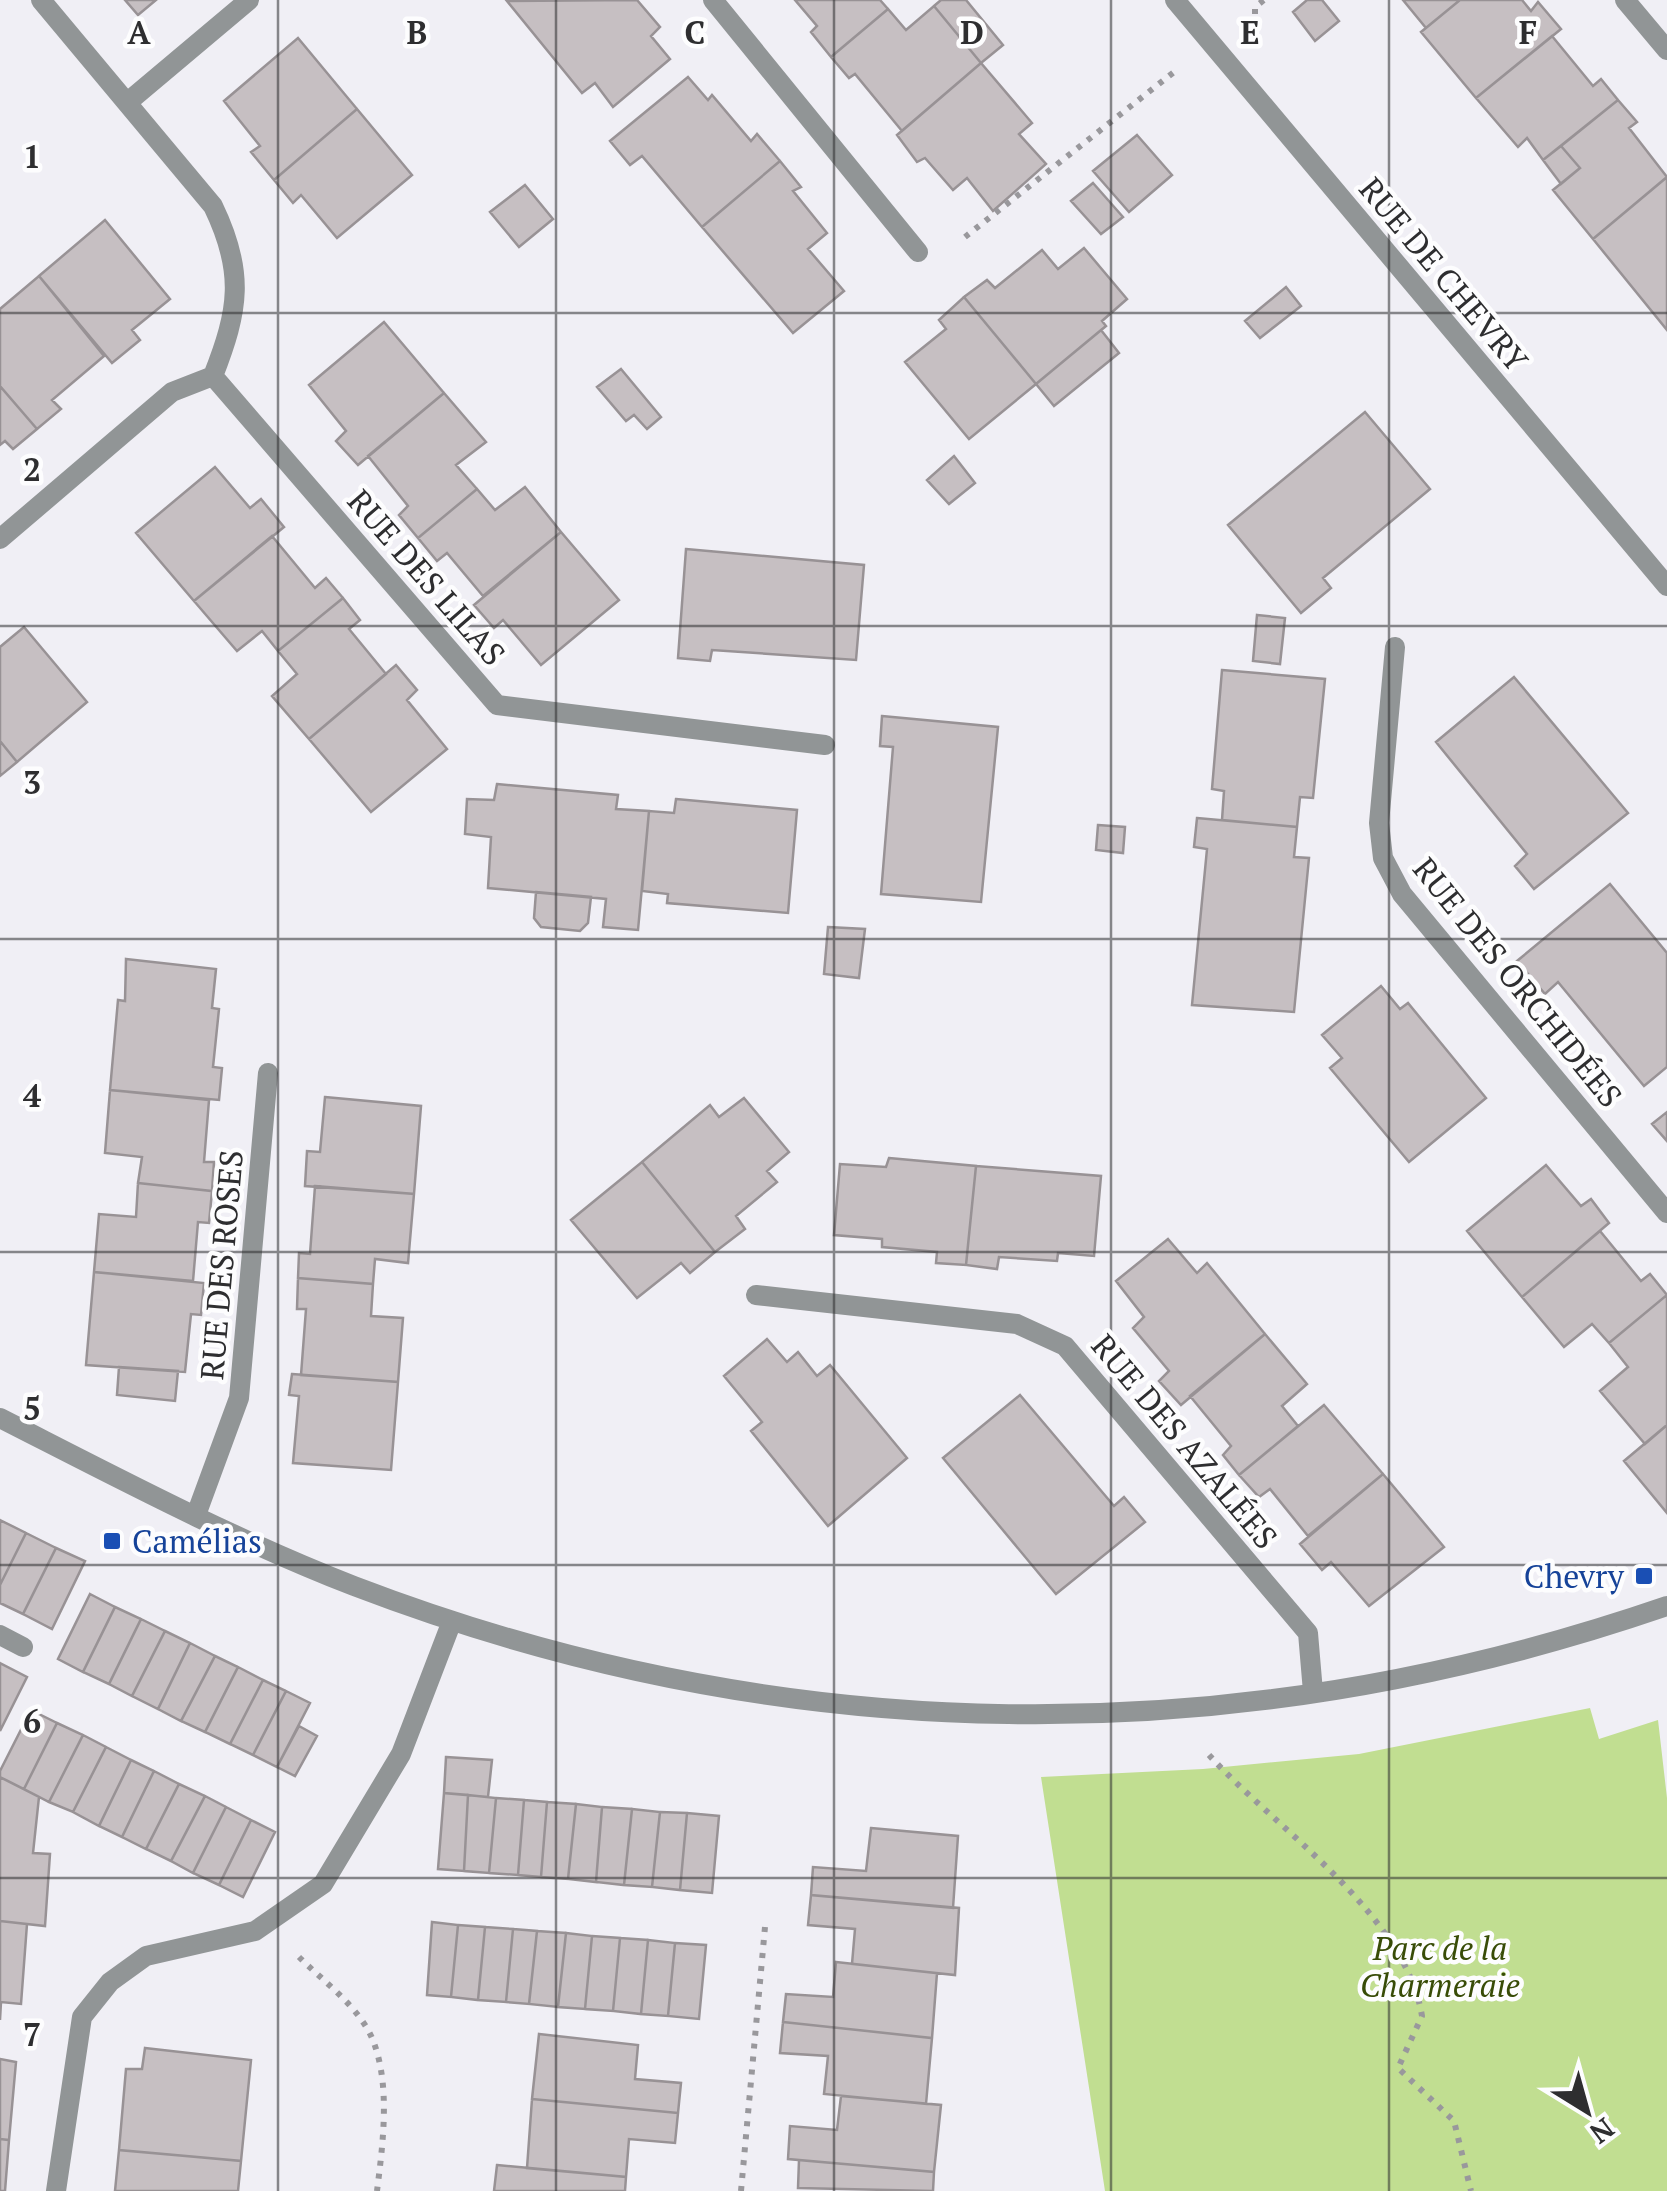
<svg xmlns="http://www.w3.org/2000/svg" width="1667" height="2191" font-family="'PT Serif',serif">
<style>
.green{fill:#c1de91}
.building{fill:#c6bfc2;stroke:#989295;stroke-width:2.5}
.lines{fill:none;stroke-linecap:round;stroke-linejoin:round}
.path{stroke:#99989c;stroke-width:6;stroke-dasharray:5 8;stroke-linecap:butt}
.service{stroke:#919596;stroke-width:20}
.minor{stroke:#919596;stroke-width:20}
.tertiary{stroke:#919596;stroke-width:20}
.grid{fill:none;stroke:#2e2e30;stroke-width:2.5;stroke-opacity:0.55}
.transit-dot{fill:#1a4fb4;stroke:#fdfdfe;stroke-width:4}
.labels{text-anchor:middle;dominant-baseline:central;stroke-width:9;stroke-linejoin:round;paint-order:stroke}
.street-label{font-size:32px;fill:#2e2e30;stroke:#fdfdfe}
.transit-label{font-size:32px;fill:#164399;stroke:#fdfdfe;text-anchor:start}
.park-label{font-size:32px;font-style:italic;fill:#384c07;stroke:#fdfdfe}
.grid-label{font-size:32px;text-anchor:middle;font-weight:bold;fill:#2e2e30;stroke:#fdfdfe;stroke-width:9;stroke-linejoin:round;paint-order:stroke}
</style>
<rect width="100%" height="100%" fill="#f0eff5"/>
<!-- green -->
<path class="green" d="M1590,1708L1599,1739L1658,1720L1667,1798V2191H1105L1041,1777L1203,1769L1359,1754Z"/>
<!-- building -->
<path class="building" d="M125,0H156L138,15Z
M637,0L660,27L651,36L670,59L613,107L595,83L582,93L507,1Z
M795,0H880L888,9L831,57L811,32L817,26Z
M941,0H966L1003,45L981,63L934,6Z
M1307,0H1322L1339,21L1315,41L1293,12Z
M1403,0H1460L1426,28Z
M1460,0H1522L1531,11L1538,2L1561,29L1476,98L1421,32Z
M934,6L981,63L902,131L855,74L849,78L831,57L888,9L906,30Z
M1552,36L1593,86L1601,79L1618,100L1543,160L1527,138L1518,147L1476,98Z
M298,38L357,109L274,180L251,152L260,146L224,101Z
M981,63L1032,123L1019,134L1046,164L993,211L967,178L953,190L925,158L917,162L897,135Z
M688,77L708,100L712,95L751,141L757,134L780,161L702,227L642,156L630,165L610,141Z
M1618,100L1637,122L1629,128L1667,177L1593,239L1553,190L1580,168L1561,146Z
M357,109L412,175L337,238L301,195L293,203L274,180Z
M1137,135L1172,175L1129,212L1093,171Z
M1561,146L1580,168L1561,184L1543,160Z
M780,161L801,187L793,191L827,233L808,249L844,291L793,333L702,227Z
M1667,177V330L1593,239Z
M1093,183L1123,217L1101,234L1071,201Z
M525,185L553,219L519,247L490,212Z
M105,220L170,299L132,330L140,340L112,363L39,276Z
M1084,248L1127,299L1102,321L1106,326L1036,384L964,297L987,280L995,288L1042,250L1058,269Z
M39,276L104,356L52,400L61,409L37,429L0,386V309Z
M1286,287L1301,306L1260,338L1245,321Z
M964,297L1036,384L969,439L905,362L946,329L939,320Z
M384,322L444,393L358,465L336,441L346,431L309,385Z
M1101,330L1119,353L1054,406L1036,384Z
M621,369L661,417L647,429L634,415L626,421L597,387Z
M0,386L37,429L13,449L5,441L0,445Z
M444,393L486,442L456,465L477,489L418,538L399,515L408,506L368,456Z
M1365,412L1430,489L1323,578L1331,588L1301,613L1228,525Z
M954,456L975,483L949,504L927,480Z
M215,467L250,508L261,499L284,527L194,601L136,533Z
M525,487L561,532L483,596L447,553L437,561L418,538L477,489L495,510Z
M561,532L619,600L541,665L503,620L494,628L474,605Z
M272,536L315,588L326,578L343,598L278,651L262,631L237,651L194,601Z
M686,549L864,565L856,660L712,650L710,661L678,658Z
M343,598L360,620L349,629L386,674L309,739L272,696L297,674L278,651Z
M1257,615L1285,618L1280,664L1253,661Z
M24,627L87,702L17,762L0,741V647Z
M396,665L417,690L407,700L447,749L371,812L309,739Z
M1222,670L1325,679L1313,798L1300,797L1297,827L1222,820L1224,791L1212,789Z
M1514,677L1628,813L1534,889L1515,866L1527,854L1436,742Z
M882,716L998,727L981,902L881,894L893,747L880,746Z
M0,741L17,762L0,776Z
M497,784L618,795L616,809L649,811L638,930L603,927L606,899L488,888L491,837L465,834L467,799L494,800Z
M676,799L797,810L788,913L667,903L668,894L642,891L649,811L674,813Z
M1197,818L1297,827L1294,857L1309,858L1294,1012L1192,1005L1207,849L1194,847Z
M1098,825L1125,827L1123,853L1096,850Z
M1610,884L1667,953V1067L1644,1086L1558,982L1545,994L1517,961Z
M536,892L591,897L588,923L580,931L541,927L534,918Z
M828,927L865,929L859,978L824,974Z
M126,959L216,969L212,1008L219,1009L213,1067L222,1068L219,1100L110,1090L118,1000L125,1001Z
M1381,986L1400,1009L1408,1003L1486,1098L1409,1162L1330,1068L1342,1058L1322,1035Z
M110,1090L209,1100L204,1162H214L212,1191L138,1183L142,1157L105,1153Z
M325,1097L421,1106L414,1194L305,1186L307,1151L320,1152Z
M744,1098L789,1152L767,1171L777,1182L736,1216L745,1229L715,1252L642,1162L710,1105L719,1117Z
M1667,1112V1141L1652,1124Z
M889,1158L976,1166L966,1265L936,1263L937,1252L882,1247V1239L834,1235L840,1164L886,1167Z
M642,1162L715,1252L690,1273L681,1263L637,1298L571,1220Z
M1546,1165L1581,1206L1591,1199L1609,1223L1522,1297L1467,1231Z
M976,1166L1101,1176L1094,1256L1058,1253L1057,1261L999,1257L997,1269L966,1265Z
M138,1183L212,1191L209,1223L198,1222L193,1281L94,1272L99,1214L136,1217Z
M315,1186L414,1194L408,1263L375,1259L373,1284L298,1278L299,1253L310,1254Z
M1600,1231L1641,1281L1650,1274L1667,1295L1609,1343L1592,1324L1564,1347L1522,1297Z
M1168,1239L1197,1273L1207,1263L1265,1334L1181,1405L1159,1381L1169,1371L1133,1328L1144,1317L1116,1281Z
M94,1272L204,1283L201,1315L191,1314L185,1372L86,1365Z
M298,1278L373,1284L371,1316L403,1318L398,1382L301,1375L306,1309H297Z
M1667,1295V1425L1645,1444L1600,1391L1628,1367L1609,1343Z
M1265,1334L1307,1384L1282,1406L1298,1426L1239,1475L1223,1455L1231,1446L1190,1396Z
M767,1339L787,1362L798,1352L817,1376L830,1365L907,1458L828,1526L751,1431L762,1422L724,1376Z
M119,1367L178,1371L175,1401L117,1395Z
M292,1374L398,1382L391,1470L293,1463L299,1396L289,1395Z
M1020,1395L1114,1506L1124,1497L1145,1522L1056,1594L943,1458Z
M1324,1405L1383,1474L1308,1536L1270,1489L1259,1497L1239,1475Z
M1667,1425V1513L1624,1461Z
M1383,1474L1444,1547L1369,1606L1331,1562L1322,1570L1300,1544Z
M0,1520L26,1533L0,1585Z
M26,1533L56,1548L23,1614L0,1603V1585Z
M56,1548L85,1561L52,1629L23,1614Z
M90,1594L115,1607L83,1672L58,1659Z
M115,1607L141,1619L109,1684L83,1672Z
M141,1619L165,1631L132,1696L109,1684Z
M165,1631L190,1643L158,1709L132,1696Z
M190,1643L215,1656L181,1721L158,1709Z
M215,1656L238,1667L205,1732L181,1721Z
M0,1663L27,1677L0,1731Z
M238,1667L263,1680L230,1744L205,1732Z
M263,1680L286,1691L253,1755L230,1744Z
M286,1691L310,1703L277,1767L253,1755Z
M31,1710L57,1723L24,1789L0,1777V1771Z
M57,1723L83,1735L49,1802L24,1789Z
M299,1726L317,1736L295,1776L277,1767Z
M83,1735L106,1747L73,1812L49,1802Z
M106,1747L131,1760L99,1826L73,1812Z
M446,1757L492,1760L488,1797L444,1793Z
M131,1760L154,1771L122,1837L99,1826Z
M154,1771L179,1784L146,1849L122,1837Z
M0,1777L39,1797L33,1853L50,1854L45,1926L0,1921Z
M179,1784L205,1796L171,1861L146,1849Z
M444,1793L468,1795L464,1871L438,1869Z
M468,1795L496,1798L489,1873L464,1871Z
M205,1796L226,1807L193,1873L171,1861Z
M496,1798L524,1800L518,1875L489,1873Z
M524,1800L547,1802L541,1877L518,1875Z
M547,1802L576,1804L568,1879L541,1877Z
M576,1804L602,1807L596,1882L568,1879Z
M226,1807L251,1820L219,1885L193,1873Z
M602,1807L632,1809L624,1885L596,1882Z
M632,1809L660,1812L652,1887L624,1885Z
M660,1812L687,1813L680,1890L652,1887Z
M687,1813L719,1816L712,1893L680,1890Z
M251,1820L275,1832L243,1897L219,1885Z
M871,1828L958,1836L953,1908L811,1895L813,1867L866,1871Z
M811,1895L959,1908L955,1975L852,1964L855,1929L808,1925Z
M0,1921L27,1924L21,2004L1,2002L0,2020Z
M432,1922L458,1925L451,1997L427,1995Z
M458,1925L485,1927L478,2000L451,1997Z
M485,1927L513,1929L506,2002L478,2000Z
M513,1929L537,1931L529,2004L506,2002Z
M537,1931L566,1933L558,2007L529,2004Z
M566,1933L592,1936L585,2009L558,2007Z
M592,1936L620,1938L613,2011L585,2009Z
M620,1938L648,1940L641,2014L613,2011Z
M648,1940L675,1943L668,2016L641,2014Z
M675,1943L706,1945L699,2019L668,2016Z
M836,1962L937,1973L932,2038L783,2022L786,1994L833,1997Z
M783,2022L932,2038L926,2104L824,2094L828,2056L780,2053Z
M539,2034L638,2045L635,2079L681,2083L678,2113L532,2099Z
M145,2048L251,2060L241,2161L119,2150L126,2069H142Z
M0,2059L16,2062L9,2140L0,2139Z
M841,2096L941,2105L934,2172L788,2159L790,2126L837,2130Z
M532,2099L678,2113L675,2143L629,2139L626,2177L527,2168Z
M0,2139L9,2140L5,2191H0Z
M119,2150L241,2161L238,2191H115Z
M799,2160L934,2172L933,2191L798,2188Z
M497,2165L626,2177L625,2191H494Z"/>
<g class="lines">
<!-- path -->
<path class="path" d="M1255,14V7L1264,0
M965,237L1174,72
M1209,1755C1276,1829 1405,1913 1422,2016L1398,2068L1454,2121L1471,2191
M299,1957C323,1981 358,2006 372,2038C391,2083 383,2143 377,2191
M741,2191L765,1927"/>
<!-- service -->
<path class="service" d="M0,1635L23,1647"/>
<!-- minor -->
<path class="minor" d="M713,0L918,252
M1625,0L1667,50
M129,101L249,0
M213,376L497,705L825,745
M0,539L172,392L213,376C239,310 245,272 213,206L41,0
M1395,647L1379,823L1383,858L1402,894L1667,1213
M756,1295L1017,1324L1065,1346L1308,1633L1313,1692
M0,1418C116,1477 233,1539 354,1586C785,1751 1231,1756 1667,1606
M196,1515L239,1398L268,1073
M56,2191L82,2017L110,1982L146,1956L255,1931L323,1884L401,1754L452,1621"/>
<!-- tertiary -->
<path class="tertiary" d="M1175,0L1667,586"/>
</g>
<!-- grid -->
<path class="grid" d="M278,0V2191M556,0V2191M834,0V2191M1111,0V2191M1389,0V2191M0,313H1667M0,626H1667M0,939H1667M0,1252H1667M0,1565H1667M0,1878H1667"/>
<!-- markers -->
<g class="transit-dot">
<rect x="102" y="1531" width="20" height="20" rx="5"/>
<rect x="1634" y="1566" width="20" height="20" rx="5"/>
</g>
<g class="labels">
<!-- street labels -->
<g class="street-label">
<text transform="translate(1444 274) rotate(50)">RUE DE CHEVRY</text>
<text transform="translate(427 577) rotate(49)">RUE DES LILAS</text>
<text transform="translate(1518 982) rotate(51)">RUE DES ORCHIDÉES</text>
<text transform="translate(221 1265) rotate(-85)">RUE DES ROSES</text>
<text transform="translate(1185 1441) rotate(50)">RUE DES AZALÉES</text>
</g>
<!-- transit labels -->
<g class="transit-label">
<text x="132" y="1541">Camélias</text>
<text x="1624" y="1576" text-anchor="end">Chevry</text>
</g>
<!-- park labels -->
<g class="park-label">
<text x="1440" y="1948">Parc de la<tspan x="1440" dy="37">Charmeraie</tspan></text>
</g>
</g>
<g class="grid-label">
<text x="139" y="44">A</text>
<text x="417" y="44">B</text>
<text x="695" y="44">C</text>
<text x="972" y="44">D</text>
<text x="1250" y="44">E</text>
<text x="1528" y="44">F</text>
<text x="32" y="168">1</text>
<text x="32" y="481">2</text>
<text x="32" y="794">3</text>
<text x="32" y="1107">4</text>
<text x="32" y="1420">5</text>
<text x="32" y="1733">6</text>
<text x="32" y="2046">7</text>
</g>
<!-- north arrow -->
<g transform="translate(1587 2111) rotate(143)" stroke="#fdfdfe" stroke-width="8" paint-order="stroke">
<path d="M0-8L18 38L0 25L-18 38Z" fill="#2e2e30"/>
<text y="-15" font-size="28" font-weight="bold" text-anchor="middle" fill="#2e2e30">N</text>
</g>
</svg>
